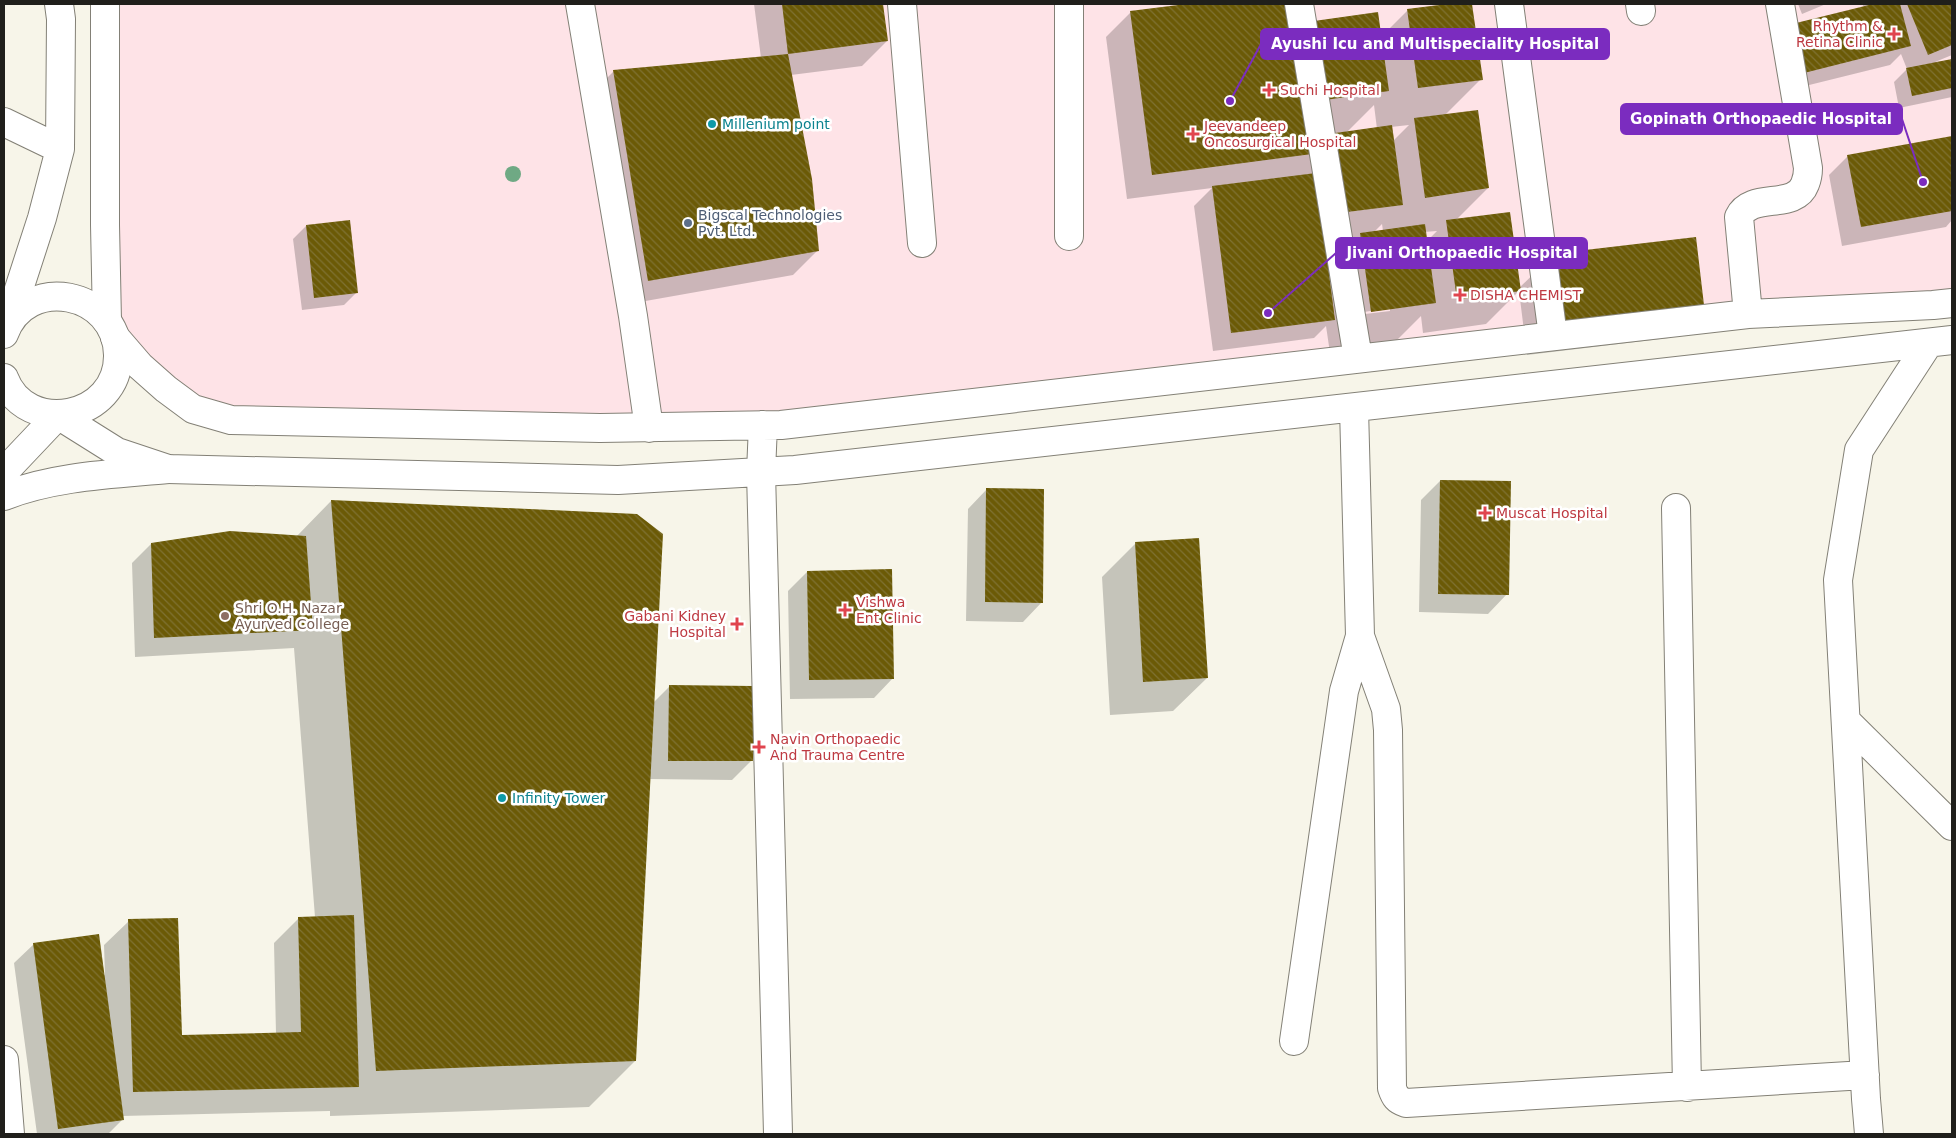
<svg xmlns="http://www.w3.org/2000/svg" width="1956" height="1138" font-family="'DejaVu Sans',sans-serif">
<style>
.commercial{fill:#fee3e7}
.shadow{fill:#0003;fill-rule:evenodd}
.building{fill:url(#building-back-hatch)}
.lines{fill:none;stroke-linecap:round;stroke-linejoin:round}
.minor-casing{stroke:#838076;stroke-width:30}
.major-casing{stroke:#838076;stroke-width:30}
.minor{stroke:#fff;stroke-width:28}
.major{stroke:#fff;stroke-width:28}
.tree{fill:#6fa984}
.health-dot{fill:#e0444e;stroke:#fff;stroke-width:2}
.culture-dot{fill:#0f9aa8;stroke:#fff;stroke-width:2}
.service-dot{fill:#5c6f8a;stroke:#fff;stroke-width:2}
.education-dot{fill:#8d6e63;stroke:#fff;stroke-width:2}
.labels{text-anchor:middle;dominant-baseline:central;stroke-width:5;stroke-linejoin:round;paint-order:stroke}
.health-label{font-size:14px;fill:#be3a42;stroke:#fff;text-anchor:start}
.culture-label{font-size:14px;fill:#0d838f;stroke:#fff;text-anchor:start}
.service-label{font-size:14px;fill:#4e5e75;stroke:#fff;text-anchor:start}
.education-label{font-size:14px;fill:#785e54;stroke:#fff;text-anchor:start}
.leader{fill:none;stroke:#7b2cbf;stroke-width:2}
.callout-dot{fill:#7b2cbf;stroke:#fff;stroke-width:2}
.callout{fill:#7b2cbf;stroke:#7b2cbf;stroke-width:2}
.callout-label{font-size:15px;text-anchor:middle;font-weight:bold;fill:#fff}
</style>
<defs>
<pattern id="building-back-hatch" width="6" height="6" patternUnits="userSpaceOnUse" patternTransform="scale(1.25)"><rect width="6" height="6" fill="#6b5a06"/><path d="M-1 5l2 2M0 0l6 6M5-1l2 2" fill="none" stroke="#7f7233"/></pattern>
</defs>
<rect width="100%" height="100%" fill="#f7f5e9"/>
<!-- commercial -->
<path class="commercial" d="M109,4H1952V298L768,420L232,411L203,404L161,373L114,316Z"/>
<!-- shadow -->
<path class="shadow" d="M754,4H882L887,41L862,66L791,75L818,250L793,275L623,305L589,96L614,71L761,58Z
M1196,4H1291L1296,41L1380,38L1407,11L1456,4H1471L1481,79L1445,115L1488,188L1456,220L1519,288L1552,256L1702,304L1669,338L1527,355L1519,291L1486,324L1423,333L1421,316L1393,344L1330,353L1326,326L1314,338L1213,351L1194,206L1212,188L1127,199L1106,37L1131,12ZM1374,105L1377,129L1346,133ZM1409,125L1393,141L1391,127ZM1382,224L1383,231L1374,232ZM1437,231L1426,242L1424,232ZM1347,247L1327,268L1324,250ZM1390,308V311L1365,314L1364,312Z
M1798,4H1826L1802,14Z
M1862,4H1952V55L1935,62L1952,60V97L1899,108L1894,82L1907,69L1901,54L1890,65L1785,91L1864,7Z
M1952,138V220L1946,227L1842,246L1829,175L1848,156Z
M306,226L357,292L344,305L302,310L293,239Z
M1440,481L1507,594L1488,614L1419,612L1421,500Z
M987,489L1042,602L1023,622L966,621L968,509Z
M331,501L653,703L669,687L751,761L732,780L649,779L635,1061L589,1107L330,1116V1111L122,1116V1120L108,1134H37L14,963L34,944L105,975L104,945L129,921L181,1036L276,1034L274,943L299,918L315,917L294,648L135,657L132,563L151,544L296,537Z
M1135,544L1207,678L1173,711L1110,715L1102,577Z
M807,572L893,678L874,698L790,699L788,591Z"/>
<!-- building -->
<path class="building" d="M782,4H883L888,41L788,54Z
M1186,4H1292L1312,154L1152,175L1130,11Z
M1447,4H1472L1483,80L1418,88L1407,9Z
M1873,4H1900L1911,46L1804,73L1792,24Z
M1907,4H1952V45L1928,55Z
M1378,12L1389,91L1325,100L1314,21Z
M788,54L812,179L819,251L648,281L613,70Z
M1952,59V88L1912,96L1906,68Z
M1478,110L1489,188L1425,198L1414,118Z
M1392,125L1403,205L1339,213L1328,134Z
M1952,136V211L1861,227L1847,155Z
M1316,173L1335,320L1231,333L1212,186Z
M1510,212L1521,291L1457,300L1446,220Z
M350,220L358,293L314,298L306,225Z
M1425,224L1436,303L1371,312L1360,233Z
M1696,237L1704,305L1560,322L1551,254Z
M1440,480L1511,481L1509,595L1438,594Z
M986,488L1044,489L1043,603L985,602Z
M331,500L637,514L663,534L636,1061L376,1071Z
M230,531L306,536L313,630L154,638L151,543Z
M1199,538L1208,678L1143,682L1135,542Z
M892,569L894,679L809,680L807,571Z
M669,685L753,686V761H668Z
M354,915L359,1087L133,1092L128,919L178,918L182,1035L301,1032L298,917Z
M99,934L124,1120L58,1129L33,943Z"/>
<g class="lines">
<!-- minor casing -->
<g class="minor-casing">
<path id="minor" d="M105,4V225L107,321
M580,4L633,316L649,428
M902,4L922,243
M1299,4L1358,358
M1509,4L1553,336
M1640,4L1641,11
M4,122L60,149
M1069,236V4
M1748,314L1739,217C1751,191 1795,211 1805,184C1807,179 1808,173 1808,168L1780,4
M7,326L42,218L60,149L61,19L59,4
M115,337L140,366L166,389L193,409L231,420L600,428L781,425L1748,314L1933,305L1952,303
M1354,408L1360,636L1386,709L1388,730L1392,1088C1395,1097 1397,1100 1406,1103L1865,1075
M58,415L117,452L168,469L618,480L795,470L1952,340
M763,425L761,472L778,1134
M1676,508L1687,1087
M1846,721L1952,826
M1294,1041L1344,691L1360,636
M4,1060L10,1134
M1869,1134L1866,1099L1838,580L1859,450L1928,344"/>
</g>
<!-- major casing -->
<g class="major-casing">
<path id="major" d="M4,334C26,273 117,291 118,355C119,419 26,437 4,378
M4,472L58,415
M4,496C54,476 115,474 168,469"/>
</g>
<!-- minor -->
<use href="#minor" class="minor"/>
<!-- major -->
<use href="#major" class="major"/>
</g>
<!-- trees -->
<circle class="tree" cx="513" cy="174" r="8"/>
<!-- markers -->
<g class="health-dot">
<path d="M1891.5 26.5h5v5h5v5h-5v5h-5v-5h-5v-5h5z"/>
<path d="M1266.5 82.5h5v5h5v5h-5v5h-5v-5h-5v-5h5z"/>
<path d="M1190.5 126.5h5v5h5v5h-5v5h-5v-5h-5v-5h5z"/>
<path d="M1457.5 287.5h5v5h5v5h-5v5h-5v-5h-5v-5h5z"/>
<path d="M1482.5 505.5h5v5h5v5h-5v5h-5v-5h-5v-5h5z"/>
<path d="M842.5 602.5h5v5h5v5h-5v5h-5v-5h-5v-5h5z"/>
<path d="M734.5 616.5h5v5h5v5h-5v5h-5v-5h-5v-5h5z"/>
<path d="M756.5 739.5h5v5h5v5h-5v5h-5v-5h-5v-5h5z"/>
</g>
<g class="culture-dot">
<circle cx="712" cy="124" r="5"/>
<circle cx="502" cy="798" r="5"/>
</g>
<circle class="service-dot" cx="688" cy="223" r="5"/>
<circle class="education-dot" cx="225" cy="616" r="5"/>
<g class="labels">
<!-- health labels -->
<g class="health-label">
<text x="1883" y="26" text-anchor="end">Rhythm &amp;<tspan x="1883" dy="16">Retina Clinic</tspan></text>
<text x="1280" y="90">Suchi Hospital</text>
<text x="1204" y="126">Jeevandeep<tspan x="1204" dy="16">Oncosurgical Hospital</tspan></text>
<text x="1470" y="295">DISHA CHEMIST</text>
<text x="1496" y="513">Muscat Hospital</text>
<text x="856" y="602">Vishwa<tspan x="856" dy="16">Ent Clinic</tspan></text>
<text x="726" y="616" text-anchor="end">Gabani Kidney<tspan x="726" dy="16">Hospital</tspan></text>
<text x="770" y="739">Navin Orthopaedic<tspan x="770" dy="16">And Trauma Centre</tspan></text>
</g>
<!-- culture labels -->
<g class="culture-label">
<text x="722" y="124">Millenium point</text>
<text x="512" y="798">Infinity Tower</text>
</g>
<!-- service labels -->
<g class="service-label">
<text x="698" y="215">Bigscal Technologies<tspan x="698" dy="16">Pvt. Ltd.</tspan></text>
</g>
<!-- education labels -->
<g class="education-label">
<text x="235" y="608">Shri O.H. Nazar<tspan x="235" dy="16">Ayurved College</tspan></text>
</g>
</g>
<!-- callouts -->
<path class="leader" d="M1230 101L1261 44M1923 182L1902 119M1268 313L1336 253"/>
<g class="callout-dot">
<circle cx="1230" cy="101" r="5"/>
<circle cx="1923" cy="182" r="5"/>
<circle cx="1268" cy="313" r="5"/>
</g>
<g class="callout">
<rect x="1261" y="29" width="348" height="30" rx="5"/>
<rect x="1621" y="104" width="281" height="30" rx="5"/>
<rect x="1336" y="238" width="251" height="30" rx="5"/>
</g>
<g class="callout-label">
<text x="1435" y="49">Ayushi Icu and Multispeciality Hospital</text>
<text x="1761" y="124">Gopinath Orthopaedic Hospital</text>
<text x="1462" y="258">Jivani Orthopaedic Hospital</text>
</g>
<!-- border -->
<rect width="1956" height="1138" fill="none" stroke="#201f1b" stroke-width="10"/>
</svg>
